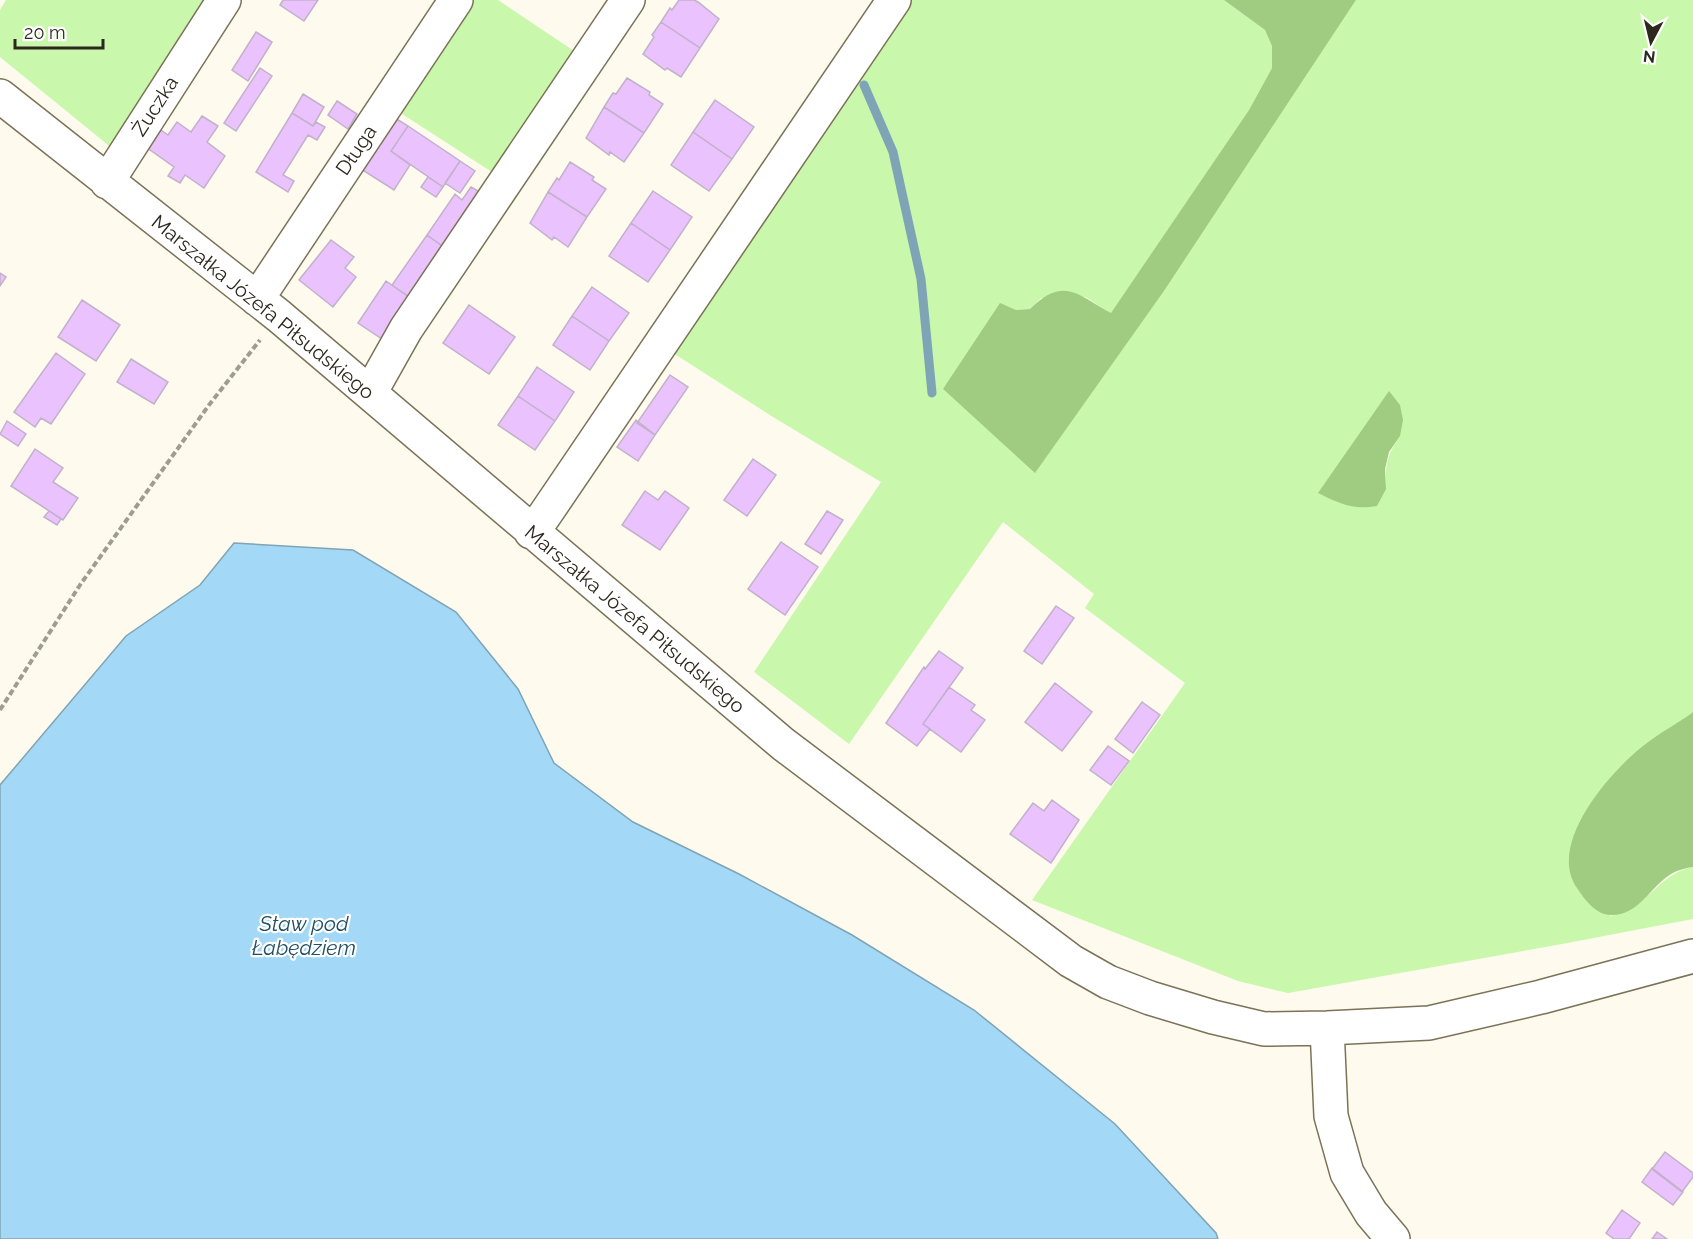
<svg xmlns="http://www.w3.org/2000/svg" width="1693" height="1239" font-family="Raleway,sans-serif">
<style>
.green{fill:#c9f7ab;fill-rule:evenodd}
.forest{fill:#9fcc80}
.water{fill:#a3d9f6;stroke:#7fa4b5;stroke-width:1.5}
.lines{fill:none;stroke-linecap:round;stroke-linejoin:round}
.stream{stroke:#7fa4b5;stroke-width:9}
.building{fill:#eac2fe;stroke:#c2b1ca;stroke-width:1.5}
.minor-casing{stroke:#7b7257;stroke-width:36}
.path{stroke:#a09c91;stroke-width:4;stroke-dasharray:6 3;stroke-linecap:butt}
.minor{stroke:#fff;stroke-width:33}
.labels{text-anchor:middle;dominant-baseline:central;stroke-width:4.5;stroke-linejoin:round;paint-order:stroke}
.street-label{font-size:20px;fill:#2c281d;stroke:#fff}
.water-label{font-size:21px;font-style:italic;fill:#244e62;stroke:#fff}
</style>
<rect width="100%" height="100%" fill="#fefaee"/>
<!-- green -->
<path class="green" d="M6,0H210L113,149L0,57V10Z
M467,0H498L577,53L495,174L396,110Z
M908,0H1224L1265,30L1272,45V68L1249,110L1111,314L1086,297L1041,298L1030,309L1016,310L943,389L1035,472L1164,291L1356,0H1693V712L1674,727L1610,916C1647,910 1657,874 1693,867V919L1562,944L1288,993L1238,981L1032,900L1185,683L1085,608L1094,594L1003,522L849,744L754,672L881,482L773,417L670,351ZM1400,436C1387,455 1385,465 1386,489L1319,493Z"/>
<!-- forest -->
<path class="forest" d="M1224,0H1356L1164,291L1035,473L943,389L1000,303L1016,310L1030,309C1065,275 1078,296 1111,313L1249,110L1272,68V46L1265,30Z
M1389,391L1400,405L1403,420L1400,436L1389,452L1385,469L1386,489L1377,506C1353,510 1340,504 1318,493Z
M1693,712V867C1685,868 1678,870 1671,874C1651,886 1639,915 1612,915C1597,916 1585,900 1577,888C1545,843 1615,765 1651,740C1664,730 1679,723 1693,712Z"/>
<!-- water -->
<path class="water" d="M234,543L353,550L456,612L518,689L554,763L633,822L739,874L852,935L974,1010L1115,1124L1216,1233L1218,1239H0V785L126,636L200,585Z"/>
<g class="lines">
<!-- stream -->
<path class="stream" d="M864,85L893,152L902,193L921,279L932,393"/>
</g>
<!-- building -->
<path class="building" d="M283,0H318L304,21L280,5Z
M679,0H694L698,2L719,19L700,48L661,22L670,8L672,10Z
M661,22L700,48L681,77L667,68L665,70L643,54L654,37L652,35Z
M256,32L272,42L248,81L232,70Z
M260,68L272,76L236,131L224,123Z
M627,78L650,92L649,95L663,104L644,133L604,107L613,93L616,94Z
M303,94L324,107L313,126L292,113Z
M715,100L754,127L732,159L693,132Z
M337,101L357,114L348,129L328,115Z
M604,107L644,133L624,162L610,152L609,155L586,138Z
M292,113L313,126L316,122L325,127L317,140L308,135L283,175L294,181L288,192L256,172Z
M202,116L218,126L207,142L225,156L204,188L185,175L180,183L168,176L174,167L146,147L158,128L168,135L177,122L191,132Z
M395,118L408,126L391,151L410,165L394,190L361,169Z
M408,126L460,161L443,187L391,151Z
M693,132L732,159L709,191L671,165Z
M460,161L475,171L460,193L445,183Z
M570,162L594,177L592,180L606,189L587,217L548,192L557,178L559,180Z
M428,177L443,187L436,197L421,187Z
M471,187L483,194L445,248L427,235L455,194L462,200Z
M653,191L692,217L670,250L631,223Z
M548,192L587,217L568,247L554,237L552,240L530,223Z
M631,223L670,250L648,282L609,256Z
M427,235L445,248L411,298L392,285Z
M331,240L354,257L345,268L356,277L333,307L299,280Z
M0,273L6,277L0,286Z
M386,281L413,300L385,341L358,323Z
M592,287L629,313L609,341L572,316Z
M82,300L120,325L96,361L58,337Z
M469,305L515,337L489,374L443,343Z
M572,316L609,341L590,370L553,345Z
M56,353L85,374L51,424L41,418L35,427L14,412Z
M131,359L168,382L154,404L117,382Z
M537,367L574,392L555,421L518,396Z
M670,375L688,387L655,435L637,423Z
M518,396L555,421L535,450L498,425Z
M636,420L655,435L638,461L617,447Z
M7,421L26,434L18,446L0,434Z
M35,449L63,468L53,482L78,498L63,520L11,486Z
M753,459L776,475L747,516L724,500Z
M645,491L658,500L665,491L689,508L660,550L622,525Z
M49,511L61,519L57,525L44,517Z
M827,511L843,520L821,554L805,544Z
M781,542L818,567L785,615L748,589Z
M1056,606L1074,618L1042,664L1024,651Z
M939,651L963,668L923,724L930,729L917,746L886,723L924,667L925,669Z
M1055,683L1092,712L1062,751L1025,722Z
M949,687L975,705L971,710L985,720L961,752L923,724Z
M1142,702L1160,715L1133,753L1115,739Z
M1108,746L1129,761L1111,785L1090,770Z
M1052,800L1079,820L1051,863L1010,834L1033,803L1044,811Z
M1665,1152L1693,1173V1177L1682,1192L1652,1169Z
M1652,1168L1683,1192L1673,1205L1642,1182Z
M1622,1210L1640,1223L1629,1239H1614L1606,1233Z
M1657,1232L1667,1239H1652Z"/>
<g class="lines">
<!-- minor casing -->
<g class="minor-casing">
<path id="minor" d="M0,96L279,316L783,744L1071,961L1108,982L1150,998L1213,1017L1264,1029L1327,1028L1429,1023L1541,997L1693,956
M107,182L224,0
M257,299L456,0
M370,393L406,329L628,0
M531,532L544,516L894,0
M1327,1028L1331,1116L1347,1173L1371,1213L1393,1239"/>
</g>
<!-- path -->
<path class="path" d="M0,710L80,585L209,405L260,340"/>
<!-- minor -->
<use href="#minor" class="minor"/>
</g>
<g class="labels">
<!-- street labels -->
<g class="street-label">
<text transform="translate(155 106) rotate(-57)">Żuczka</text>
<text transform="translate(356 150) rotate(-56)">Długa</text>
<text transform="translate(263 307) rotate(39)">Marszałka Józefa Piłsudskiego</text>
<text transform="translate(635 619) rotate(40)">Marszałka Józefa Piłsudskiego</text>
</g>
<!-- water labels -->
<g class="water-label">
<text x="304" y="923">Staw pod<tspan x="304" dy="24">Łabędziem</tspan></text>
</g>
</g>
<!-- north arrow -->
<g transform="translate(1651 42) rotate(187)" stroke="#ffffff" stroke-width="4.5" paint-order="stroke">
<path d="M0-4.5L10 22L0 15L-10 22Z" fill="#2c281d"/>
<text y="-9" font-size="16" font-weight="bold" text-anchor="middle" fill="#2c281d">N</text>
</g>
<!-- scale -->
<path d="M15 39v9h88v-9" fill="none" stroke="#2c281d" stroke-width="3"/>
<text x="24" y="39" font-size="18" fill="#2c281d" stroke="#ffffff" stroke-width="4.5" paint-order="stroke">20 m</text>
</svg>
